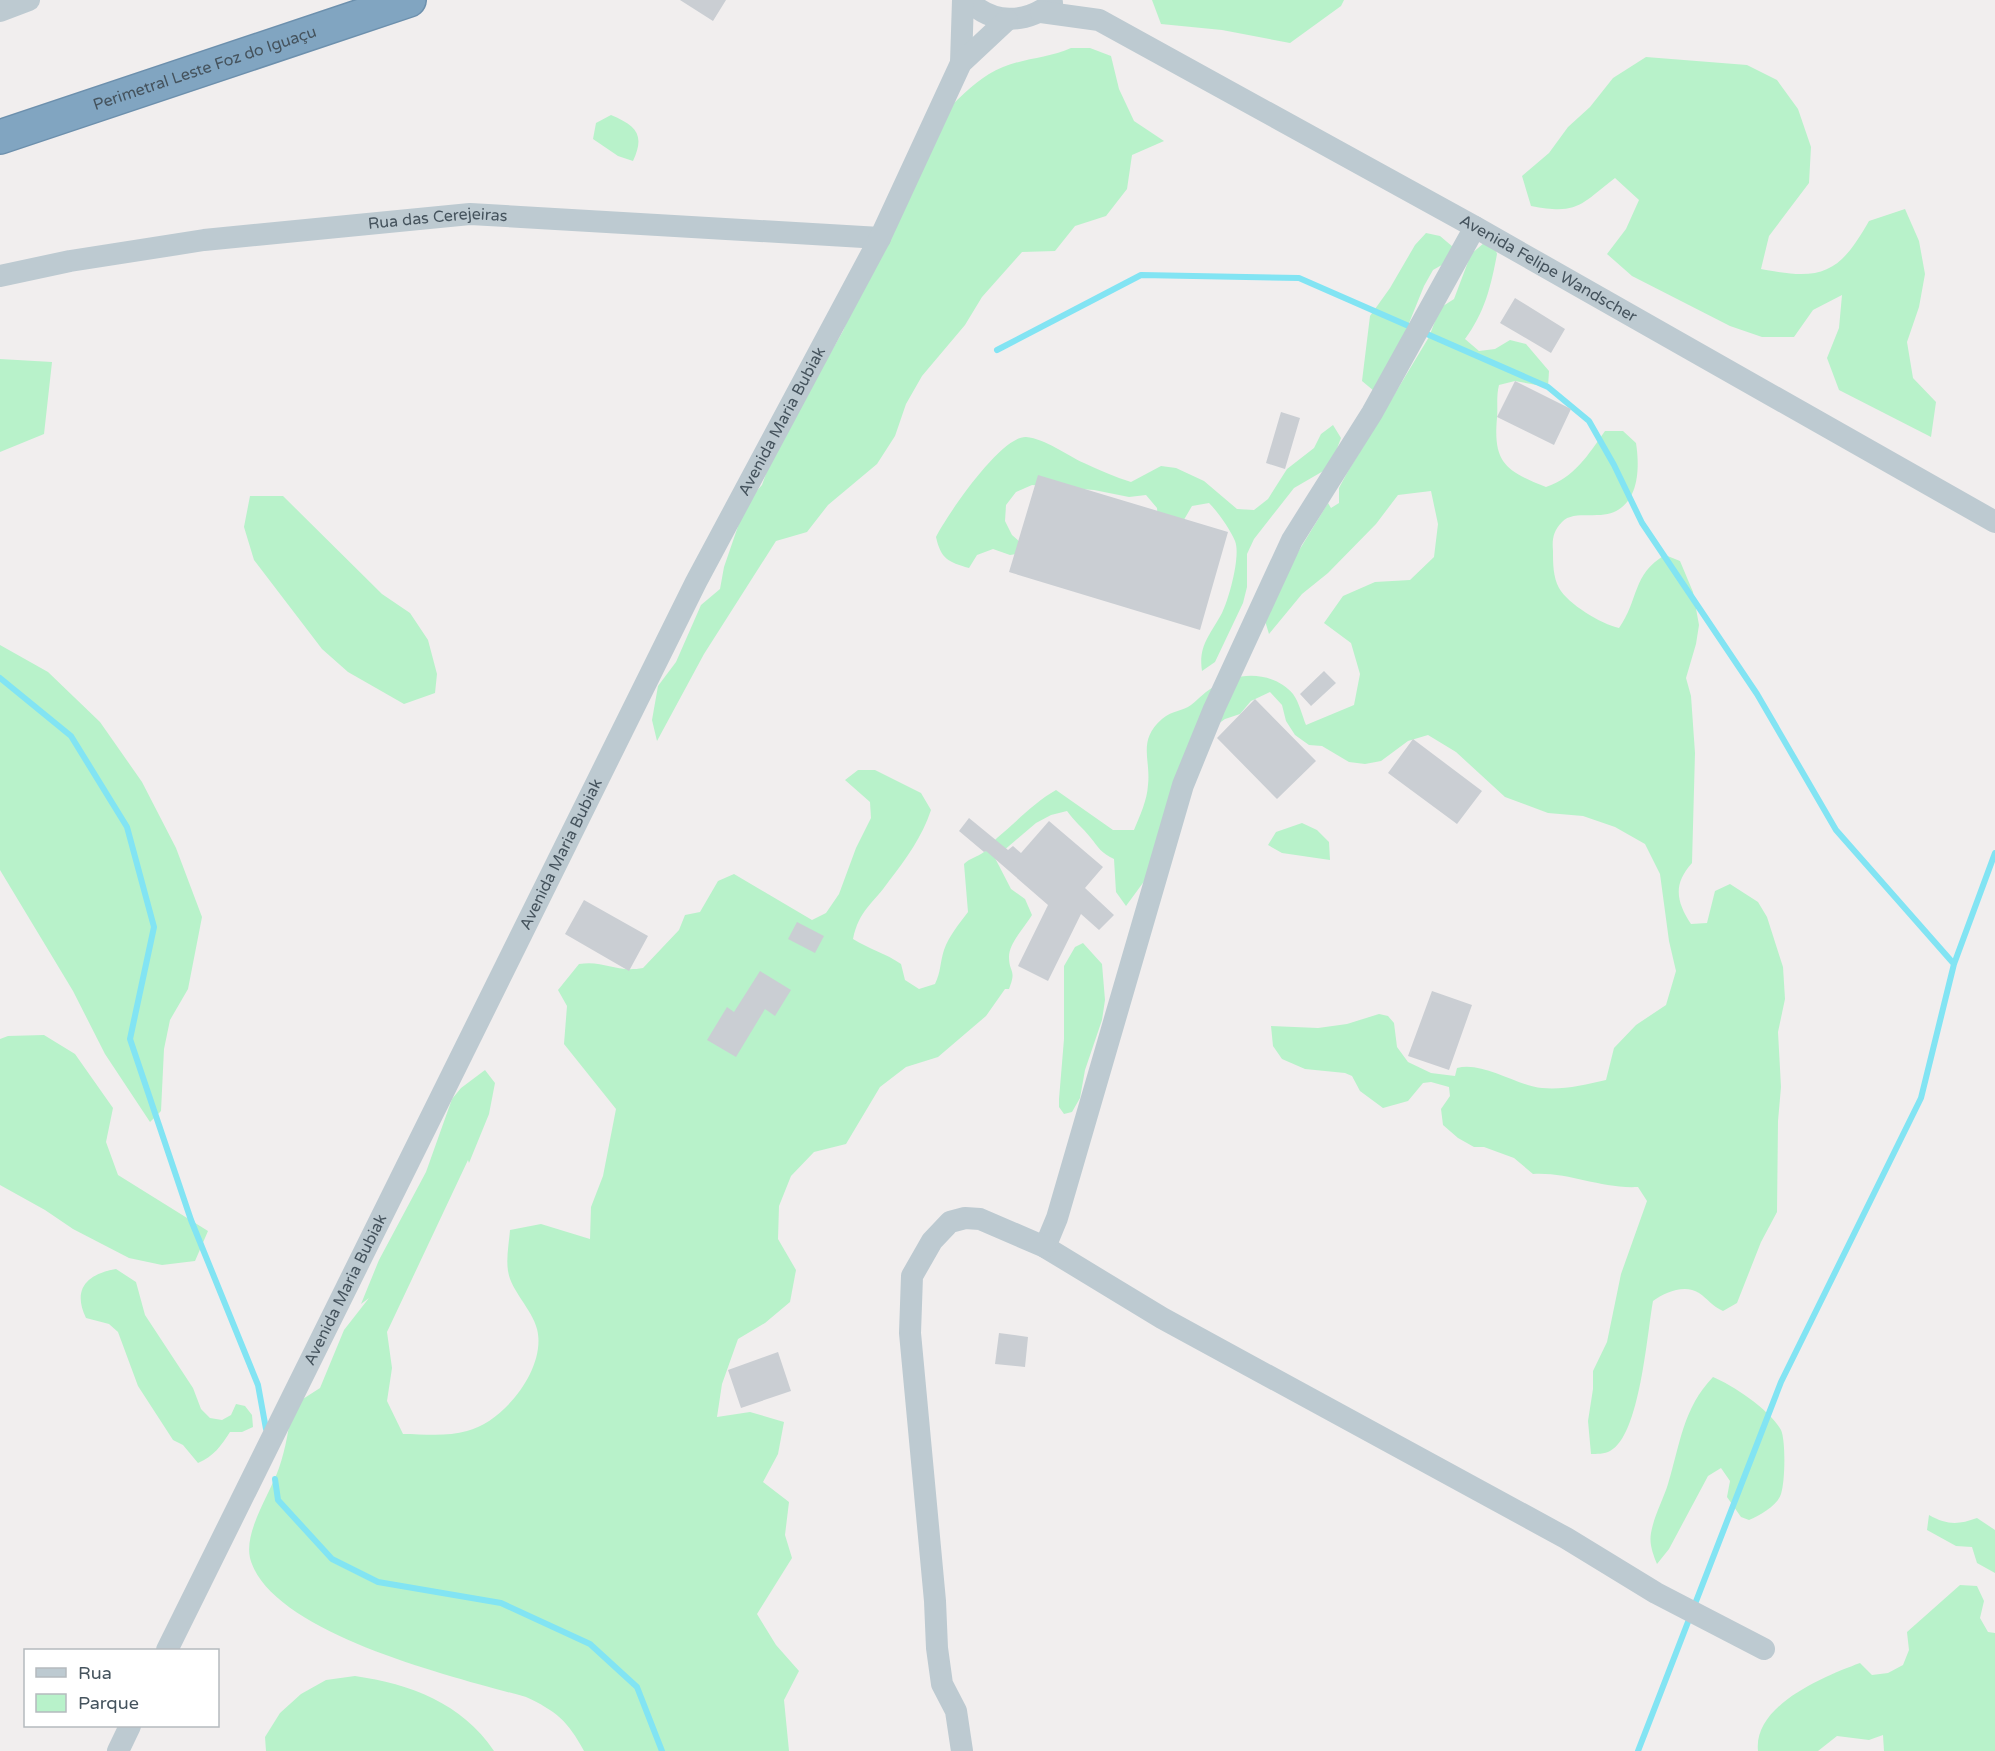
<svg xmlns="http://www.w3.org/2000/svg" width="1995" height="1751" font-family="'Varela Round',sans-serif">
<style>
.green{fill:#b8f2ca}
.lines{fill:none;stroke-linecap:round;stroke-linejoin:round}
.stream{stroke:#82e4f3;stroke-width:6}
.building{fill:#caced3}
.highway-casing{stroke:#6d90ad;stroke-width:36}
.minor{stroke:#bdcad1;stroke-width:22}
.highway{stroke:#81a5c1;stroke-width:33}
.labels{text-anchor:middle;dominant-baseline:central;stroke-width:6;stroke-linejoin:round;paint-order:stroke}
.street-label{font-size:16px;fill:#45535d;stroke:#fff}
</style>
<rect width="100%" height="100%" fill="#f1eeee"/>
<!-- green -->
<path class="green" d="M1152,0H1344L1341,6L1290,43L1222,30L1161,24Z
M1071,48H1090L1111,56L1119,89L1134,121L1164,141L1132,155L1127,189L1106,216L1075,226L1055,251L1022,252L982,297L965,325L922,376L906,404L895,436L877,464L828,505L807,532L776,541L704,654L657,741L652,720L658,686L676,662L701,605L720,589L724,567L746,503L762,485L773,454L843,331L854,303L954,103C969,89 983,75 1003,67C1025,58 1049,58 1071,48Z
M1646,57L1747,65L1777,80L1798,109L1811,147L1809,183L1769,236L1761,269C1822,281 1839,274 1869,221L1905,209L1919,241L1925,274L1919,307L1907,342L1913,378L1936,402L1931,437L1839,390L1827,358L1839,328L1842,295L1813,310L1794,337H1762L1730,326L1632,276L1607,254L1626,229L1639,200L1615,178C1580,205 1578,215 1531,206L1522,176L1549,153L1568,127L1590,107L1613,78Z
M611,115C637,126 645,135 633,161L618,156L593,139L596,123Z
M1426,233L1440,236L1453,247L1447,262L1433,270L1424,286L1405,333L1374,391L1362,381L1370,316L1390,288L1415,245Z
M1484,243L1495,248L1497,254C1491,286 1485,312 1465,339L1479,351L1495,349L1510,340L1526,344L1549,371L1548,387L1515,381L1499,385C1496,397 1498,406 1497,418C1493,462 1505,471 1546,487C1575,477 1588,455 1605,431H1623L1636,443C1641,475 1637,515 1597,515C1586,516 1570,513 1562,522C1553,531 1552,540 1553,551C1553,563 1553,577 1559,588C1568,604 1601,624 1619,628C1639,600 1632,574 1665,555L1680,561L1693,592L1699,625L1696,644L1686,678L1691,696L1695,753L1692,863C1673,884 1676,901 1691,924L1707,923L1715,891L1730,884L1758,902L1767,917L1783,967L1785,999L1778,1032L1781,1087L1778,1121L1777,1212L1761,1242L1737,1303L1723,1311C1712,1306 1708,1299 1699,1293C1685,1284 1665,1292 1653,1301C1647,1333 1640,1436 1610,1451C1605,1454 1596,1454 1591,1454L1588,1421L1593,1389V1371L1607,1342L1621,1274L1647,1201L1638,1187C1600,1189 1570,1172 1533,1174L1514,1158L1484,1147H1474L1458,1138L1443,1125L1441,1109L1450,1096L1449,1087L1431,1082L1423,1083L1408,1101L1383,1108L1360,1091L1352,1076L1345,1073L1305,1069L1282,1059L1273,1046L1271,1026L1318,1028L1347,1024L1379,1014L1388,1016L1394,1023L1397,1047L1408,1062L1431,1073L1455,1076L1457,1068C1483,1061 1517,1086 1542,1088C1563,1090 1585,1085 1606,1080L1614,1048L1636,1025L1666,1005L1676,971L1669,941L1660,874L1645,844L1615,827L1583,816L1548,813L1505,797L1456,752L1428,735L1408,741L1381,761L1365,764L1349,762L1322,746L1309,745L1295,735L1286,721L1282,705L1270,692L1251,701L1240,714L1225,719L1211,729L1232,679C1251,672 1278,676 1293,694C1299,702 1302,715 1306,725L1354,705L1360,674L1351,643L1324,623L1343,596L1375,582L1410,580L1434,557L1438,524L1431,491L1398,495L1376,524L1328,573L1302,594L1269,634L1262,611L1328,503L1331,508L1339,503V488L1347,473L1429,337L1440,308L1454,299L1471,254Z
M0,359L52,362L44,434L0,452Z
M1333,425L1341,438L1335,454L1325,470L1294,488L1254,539L1247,554V587L1243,603L1215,662L1202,671C1198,646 1210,635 1222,613C1229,599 1241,555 1235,541C1230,529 1218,512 1209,503L1192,506L1175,535L1158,525L1157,508L1146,495L1129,497L1094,490L1032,485L1016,492L1006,505L1005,521L1012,535L1031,552L1010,555L993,549L977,555L969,568C948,562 941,559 936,537C947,515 1001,436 1026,437C1046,439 1066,455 1084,463C1099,470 1115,477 1131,482L1161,466L1176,468L1204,481L1237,509L1254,510L1268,499L1287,469L1314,448L1321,434Z
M250,496H283L382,594L410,613L428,640L437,674L435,693L404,704L348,672L322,649L254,560L244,527Z
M0,645L48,672L100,722L142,782L176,848L202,917L188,989L170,1020L164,1049L161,1111L150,1122L105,1054L73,991L0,870Z
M1217,685L1148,876L1126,906L1116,892L1114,859C1101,853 1099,848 1090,837C1083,828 1074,821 1067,811L1051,815L1036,823L995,858L1011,889L1025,899L1032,915C1025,927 1009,943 1009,957C1009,973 1017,969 1009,989H1005L986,1016L938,1057L906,1067L880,1087L846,1144L814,1152L791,1176L779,1206L778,1239L796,1270L790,1302L765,1323L738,1339L722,1384L717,1417L750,1412L784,1422L778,1454L763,1482L789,1502L785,1535L792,1558L757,1614L776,1645L799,1671L784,1700L789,1751H584C568,1721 556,1711 526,1697C458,1678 270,1634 250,1558C244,1531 270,1494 279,1468C286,1448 289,1427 292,1406L320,1388L344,1330L369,1298L361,1304L379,1260L426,1172L452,1099L461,1088L485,1070L495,1083L489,1114L469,1163L468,1160L387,1332L392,1368L387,1401L403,1434C423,1434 447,1437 467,1431C504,1422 547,1368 537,1329C532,1309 511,1291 508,1271C506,1258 509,1243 510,1230L541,1224L590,1239L591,1207L603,1176L616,1109L564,1044L567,1006L558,990L579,964C605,960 615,973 643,968L679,930L685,915L700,912L718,881L734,874L812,920L826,913L839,894L856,848L871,818L870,802L845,780L858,770H875L921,793L931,810C922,837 906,859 889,881C873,904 859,910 853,939C869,949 885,953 901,964L905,980L919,989L935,984C941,972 940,962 944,950C949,936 959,924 968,912L964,864C970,858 977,857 984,852C989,849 992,842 997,838C1016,822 1035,802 1056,790L1113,830H1134C1140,815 1147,801 1148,785C1151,759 1137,741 1162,719C1173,710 1183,711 1191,705C1201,697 1204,692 1217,685Z
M1302,823L1317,830L1329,842L1330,860L1282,853L1268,845L1276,832Z
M1083,943L1102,964L1105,1000L1102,1020L1085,1070L1080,1098L1072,1112L1064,1114L1059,1107V1099L1064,1039V966L1075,947Z
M44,1035L75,1054L113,1108L106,1142L118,1175L208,1231L195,1261L162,1265L129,1258L73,1229L45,1210L0,1185V1039L8,1036Z
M116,1269L136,1282L145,1315L193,1388L201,1409L210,1418L222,1420L231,1415L236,1404L245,1406L252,1415L253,1427L242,1432H230C221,1446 214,1456 198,1463L183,1445L173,1440L138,1386L118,1332L109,1324L86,1318C72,1289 87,1274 116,1269Z
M1713,1377C1733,1385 1771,1411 1781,1430C1786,1441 1785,1483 1781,1494C1777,1506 1760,1515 1749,1520L1741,1517L1727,1497L1730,1481L1721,1468L1708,1476L1669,1549L1657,1564C1653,1554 1649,1544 1651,1533C1654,1516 1663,1500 1668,1484C1680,1445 1683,1408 1713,1377Z
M1929,1515C1947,1525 1958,1525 1977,1518L1995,1530V1573L1977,1563L1972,1547L1956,1546L1927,1530Z
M1960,1585L1977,1586L1984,1601L1980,1618L1988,1632L1995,1633V1751H1884L1883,1735L1869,1740L1837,1736L1818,1751H1758C1753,1705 1825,1676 1860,1663L1872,1675L1888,1673L1903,1665L1909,1650L1907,1632Z
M355,1676C410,1684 462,1703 494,1751H266L265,1737L280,1713L301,1694L326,1680Z"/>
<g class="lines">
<!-- stream -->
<path class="stream" d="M997,350L1141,275L1299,278L1548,387L1589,421L1614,465L1642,523L1757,694L1836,830L1954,964
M0,678L71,736L127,827L154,927L130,1039L191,1220L258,1385L266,1429
M275,1479L278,1500L332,1559L378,1582L501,1603L590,1644L637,1687L662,1751
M1638,1751L1781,1382L1921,1098L1954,964L1995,853"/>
</g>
<!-- building -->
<path class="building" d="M680,0H726L713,21Z
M1515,298L1565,329L1551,353L1500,323Z
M1515,381L1571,409L1554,445L1497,417Z
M1281,412L1300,418L1285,469L1266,463Z
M1038,475L1228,532L1200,630L1009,572Z
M1324,671L1336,683L1311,706L1300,694Z
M1255,699L1316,761L1277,799L1217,738Z
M1413,739L1482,791L1457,824L1388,773Z
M969,818L1008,850L1013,846L1021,853L1049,821L1103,867L1085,888L1114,915L1099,930L1081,914L1048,981L1018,966L1048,905L986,851L984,852L959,831Z
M584,900L648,936L629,971L565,934Z
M797,922L824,936L815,953L788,939Z
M760,971L791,990L775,1016L765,1009L736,1057L707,1040L727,1007L734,1012Z
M1432,991L1472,1005L1449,1070L1408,1056Z
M999,1333L1028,1337L1025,1367L995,1364Z
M778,1352L791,1391L741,1408L728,1370Z"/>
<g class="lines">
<!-- highway casing -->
<g class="highway-casing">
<g id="highway">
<path id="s4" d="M0,137L409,0"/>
</g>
</g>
<!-- minor -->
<g class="minor">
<path d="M968,0C992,25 1026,24 1052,3"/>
<path d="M0,11L29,0"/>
<path id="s1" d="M1041,12L1099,20L1475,227L1995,522"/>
<path d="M961,63L963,0"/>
<path d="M1475,227L1372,413L1292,540L1214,709L1183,785L1057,1218L1045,1247L1162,1318L1566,1538L1656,1593L1764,1649"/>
<path id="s2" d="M0,276L70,261L204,240L470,214L880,238"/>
<path id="s3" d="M167,1650L696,582L880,238L961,63L1007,20"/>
<path d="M118,1751L130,1726"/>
<path d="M962,1751L956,1711L942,1684L937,1648L935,1601L910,1333L912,1276L932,1241L950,1222L965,1218L980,1219L1045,1247"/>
</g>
<!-- highway -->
<use href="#highway" class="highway"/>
</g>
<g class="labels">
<!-- street labels -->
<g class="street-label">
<text stroke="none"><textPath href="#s4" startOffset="216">Perimetral Leste Foz do Iguaçu</textPath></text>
<text stroke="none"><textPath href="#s2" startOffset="442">Rua das Cerejeiras</textPath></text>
<text stroke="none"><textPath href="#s1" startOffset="572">Avenida Felipe Wandscher</textPath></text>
<text stroke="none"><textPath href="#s3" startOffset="1374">Avenida Maria Bubiak</textPath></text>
<text stroke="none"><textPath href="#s3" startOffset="888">Avenida Maria Bubiak</textPath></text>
<text stroke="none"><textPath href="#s3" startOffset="402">Avenida Maria Bubiak</textPath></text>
</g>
</g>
<!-- legend -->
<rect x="24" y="1649" width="195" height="78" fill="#ffffff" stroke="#b5babe" stroke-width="1.5"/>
<rect x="36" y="1668" width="30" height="9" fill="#bdcad1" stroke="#b5babe" stroke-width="1.5"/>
<text x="78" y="1679" font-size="18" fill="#45535d">Rua</text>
<rect x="36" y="1694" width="30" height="18" fill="#b8f2ca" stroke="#b5babe" stroke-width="1.5"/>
<text x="78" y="1709" font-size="18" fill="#45535d">Parque</text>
</svg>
